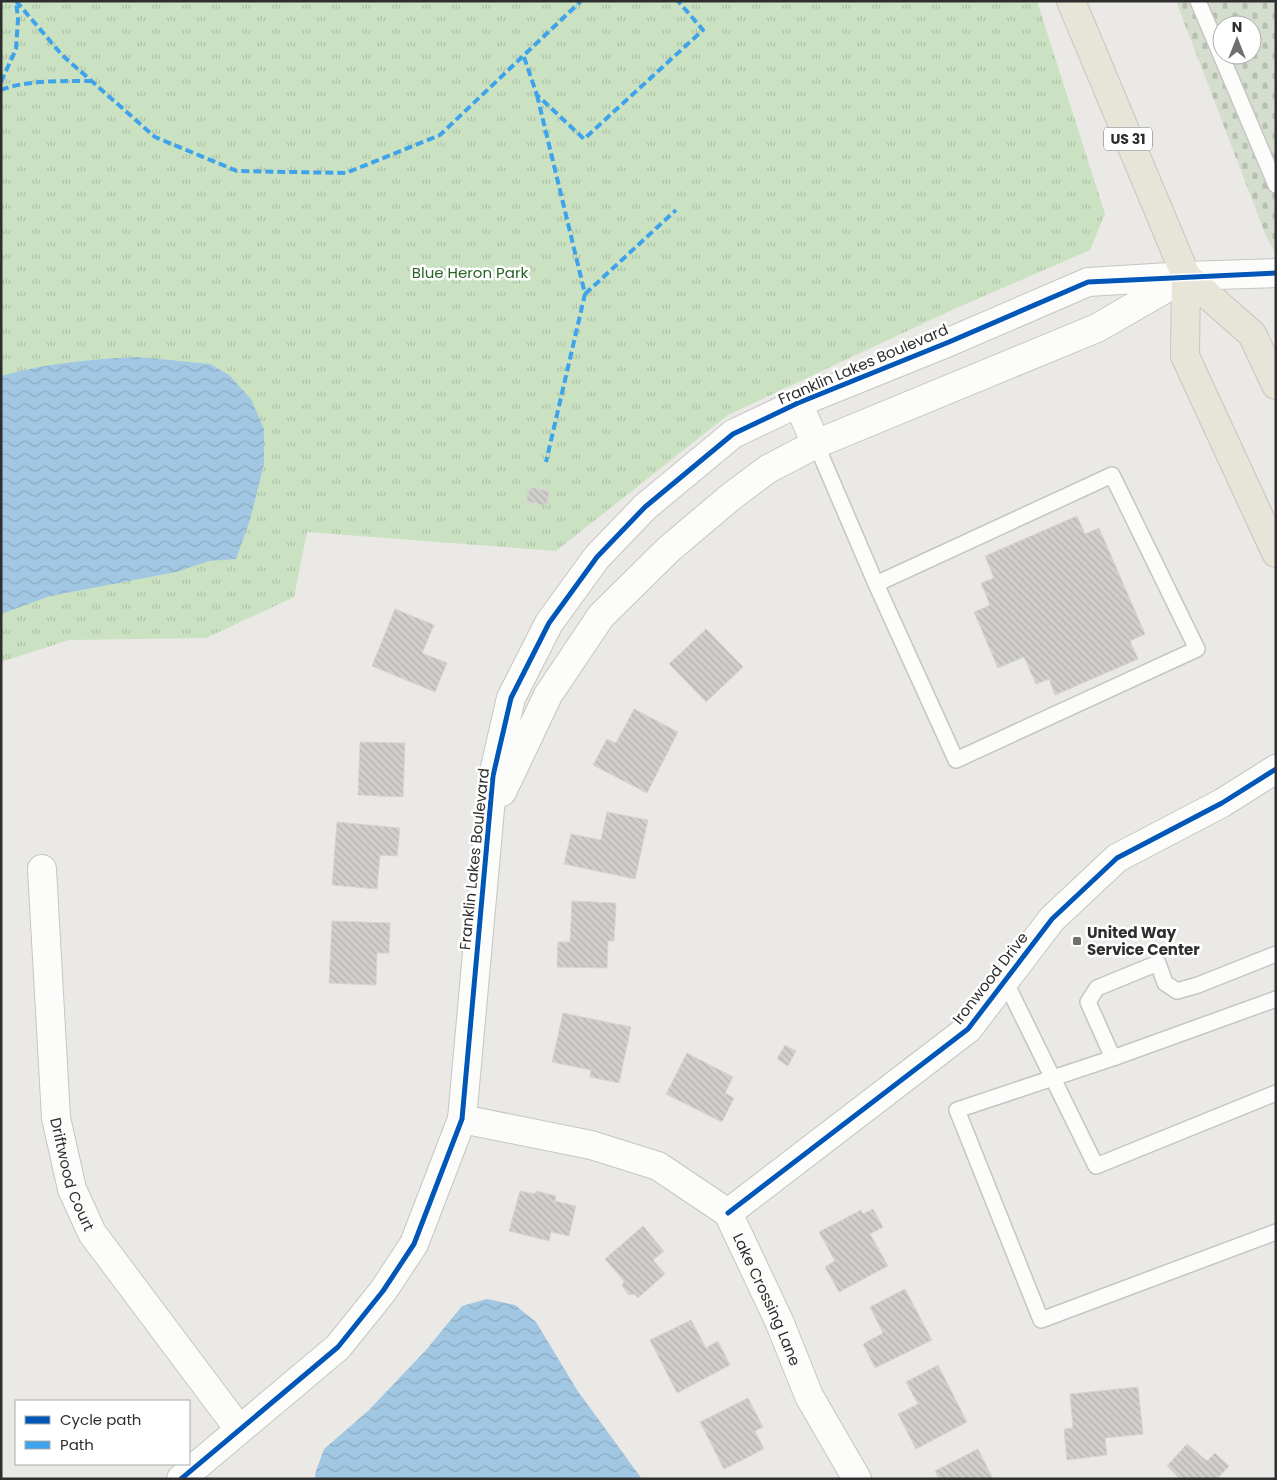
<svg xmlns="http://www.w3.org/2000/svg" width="1277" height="1480" font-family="Poppins,sans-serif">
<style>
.cemetery{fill:url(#cemetery-stones);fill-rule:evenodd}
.park{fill:url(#park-tufts)}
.water{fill:url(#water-waves)}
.building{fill:url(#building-back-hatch);stroke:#d6d5d1}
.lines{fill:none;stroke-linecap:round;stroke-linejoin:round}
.service-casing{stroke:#c5c5c5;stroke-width:18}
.minor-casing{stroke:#c5c5c5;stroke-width:30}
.tertiary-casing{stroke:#c5c5c5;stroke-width:30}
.primary-casing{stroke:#c6c5c4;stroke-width:30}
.service{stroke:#fcfcfb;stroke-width:15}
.minor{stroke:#fcfcfb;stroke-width:28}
.tertiary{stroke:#fcfcfb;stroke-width:28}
.primary{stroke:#e6e5d7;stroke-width:28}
.quiet{stroke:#3ea3eb;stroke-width:4;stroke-dasharray:8 4;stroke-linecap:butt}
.cycleway-casing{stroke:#fff;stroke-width:8}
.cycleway{stroke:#0057b8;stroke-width:5}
.poi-dot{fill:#706f6e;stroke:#fff;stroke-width:2}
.labels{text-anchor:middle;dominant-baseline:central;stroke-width:5;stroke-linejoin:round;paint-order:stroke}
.shield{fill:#fff;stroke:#6d6d6d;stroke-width:1}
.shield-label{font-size:14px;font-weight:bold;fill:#2e2e2e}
.park-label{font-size:15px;fill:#276425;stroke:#fff}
.street-label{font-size:15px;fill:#2e2e2e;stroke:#fff}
.poi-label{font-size:15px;font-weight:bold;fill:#2e2e2e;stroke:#fff;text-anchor:start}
</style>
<defs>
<pattern id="cemetery-stones" width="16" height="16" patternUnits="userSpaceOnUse" patternTransform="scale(1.25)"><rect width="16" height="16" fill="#d5dece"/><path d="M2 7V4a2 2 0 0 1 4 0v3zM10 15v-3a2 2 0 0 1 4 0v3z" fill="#b7bfb1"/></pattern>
<pattern id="park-tufts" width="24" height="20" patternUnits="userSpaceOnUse" patternTransform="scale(1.25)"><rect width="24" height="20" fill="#cae2c2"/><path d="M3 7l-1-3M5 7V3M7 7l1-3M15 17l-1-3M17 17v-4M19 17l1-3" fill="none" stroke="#aec2a7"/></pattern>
<pattern id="water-waves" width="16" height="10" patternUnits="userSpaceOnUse" patternTransform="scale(1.25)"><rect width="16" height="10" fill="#a2c7e3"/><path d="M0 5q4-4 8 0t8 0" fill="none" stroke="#8cabc3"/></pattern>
<pattern id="building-back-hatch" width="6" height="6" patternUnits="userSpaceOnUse" patternTransform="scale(1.25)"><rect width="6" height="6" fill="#d0cfcb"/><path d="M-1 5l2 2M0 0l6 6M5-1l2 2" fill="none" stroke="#b3b2af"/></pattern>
</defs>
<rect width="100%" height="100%" fill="#eae9e5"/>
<!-- cemetery -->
<path class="cemetery" d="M1176,1H1276V254L1266,236ZM1222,25H1252V55H1222Z"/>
<!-- park -->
<path class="park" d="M1,1H1037L1105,214L1090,250L952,310L728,415L556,551L307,532L294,597L206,638L69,640L1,662Z"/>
<!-- water -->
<path class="water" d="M139,357L210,364L229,375L251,399L264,429V464L250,520L236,559L209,561L176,572L50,596L1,614V376C47,363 92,359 139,357Z
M487,1299L515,1305L536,1322L577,1390L642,1479H316L315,1474L324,1449L368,1411L426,1350L462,1306Z"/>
<!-- building -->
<path class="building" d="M530,487L550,491L546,506L526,501Z
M1077,516L1085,534L1099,528L1145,634L1130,641L1138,659L1055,695L1049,679L1036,684L1024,657L998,668L974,612L990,605L981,583L994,578L985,556Z
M395,609L434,625L422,653L447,663L435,692L372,666Z
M706,629L743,667L706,702L669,664Z
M634,709L678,732L647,793L593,765L607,739L616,743Z
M360,742L405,743L403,797L358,795Z
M607,812L648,820L635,879L564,864L571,834L601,840Z
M337,822L400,828L397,856L380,855L377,889L332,885Z
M572,901L616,903L614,941H608L607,968L557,967L558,942H570Z
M332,921L390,923L389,953H377L376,985L329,983Z
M563,1013L631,1027L619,1083L590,1077L591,1070L552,1062Z
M785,1045L796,1051L788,1066L777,1059Z
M687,1053L733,1077L725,1093L734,1098L722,1122L666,1094Z
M520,1191L535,1194L536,1191L556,1196L555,1201L576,1206L569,1236L551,1232L549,1241L509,1231Z
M873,1209L883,1227L870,1234L888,1266L839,1292L825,1267L835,1261L819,1232L861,1210L863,1214Z
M643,1226L664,1251L653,1260L665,1274L638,1298L634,1294L629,1295L622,1286L624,1281L605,1259Z
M905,1289L932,1340L875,1368L863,1344L883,1333L870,1307Z
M691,1320L706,1348L718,1341L730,1365L677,1393L650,1340Z
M938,1365L967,1422L916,1449L898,1414L918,1404L906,1382Z
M1138,1387L1143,1434L1105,1438L1107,1455L1067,1460L1064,1429L1073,1428L1070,1394Z
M748,1398L763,1427L755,1431L764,1449L724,1469L700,1422Z
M1187,1444L1207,1461L1215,1453L1229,1466L1217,1479H1180L1167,1466Z
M978,1449L993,1479H939L935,1471Z"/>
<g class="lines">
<!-- service casing -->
<g class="service-casing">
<path id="service" d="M1198,1L1276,185
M816,444L876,584L956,760L1197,649L1112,475L876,584
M1276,954L1198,985L1177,991L1165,983L1158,963L1097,988L1088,1002L1113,1058L957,1110L1041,1320L1276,1232
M1005,981L1096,1166L1276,1093
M1113,1058L1276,999"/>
</g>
<!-- minor casing -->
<g class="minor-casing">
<g id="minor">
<path d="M798,403L816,444"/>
<path d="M502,792L548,695L601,616L669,549L733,495L768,469L816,444L1097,328L1182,279"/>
<path id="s1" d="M42,869L56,1118L72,1189L92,1233L239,1429"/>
<path id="s2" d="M462,1119L591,1145L658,1166L728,1213L779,1321L809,1396L857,1479"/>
<path d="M728,1213L968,1029L1052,919L1117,858L1222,803L1276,769"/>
<path d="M181,1479L338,1347L383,1291L414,1244L462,1119L493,776L511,698L549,623L597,557L645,507L733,434L798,403L949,342L1088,282L1186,276"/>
</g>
</g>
<!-- tertiary casing -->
<g class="tertiary-casing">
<path id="tertiary" d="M1186,276L1276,273"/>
</g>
<!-- primary casing -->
<g class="primary-casing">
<path id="primary" d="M1071,1L1186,276L1185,356L1276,553
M1186,276L1252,334L1276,385"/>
</g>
<!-- service -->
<use href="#service" class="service"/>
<!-- minor -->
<use href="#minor" class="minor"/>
<!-- tertiary -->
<use href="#tertiary" class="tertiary"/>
<!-- primary -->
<use href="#primary" class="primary"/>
<!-- quiet -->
<path class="quiet" d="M16,1L62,55L155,137L237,171L346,173L440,135L581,1
M524,57L537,95L584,139L703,30L678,1
M1,82L16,49L18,19L16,1
M1,90C25,80 65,81 91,81
M537,95L585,294L546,462
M585,294L676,210"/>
<!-- cycleway casing -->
<g class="cycleway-casing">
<path id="cycleway" d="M728,1213L968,1029L1052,919L1117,858L1222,803L1276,769
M181,1479L338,1347L383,1291L414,1244L462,1119L493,776L511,698L549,623L597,557L645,507L733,434L798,403L949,342L1088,282L1276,273"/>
</g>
<!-- cycleway -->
<use href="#cycleway" class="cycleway"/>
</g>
<!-- markers -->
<rect class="poi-dot" x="1072" y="936" width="10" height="10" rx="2.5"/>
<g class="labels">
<!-- shield labels -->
<rect class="shield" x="1104" y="127.5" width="48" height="23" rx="4"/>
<g class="shield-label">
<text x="1128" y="139">US 31</text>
</g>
<!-- park labels -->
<g class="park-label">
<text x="470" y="272">Blue Heron Park</text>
</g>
<!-- street labels -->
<g class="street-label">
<text transform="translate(863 364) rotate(-23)">Franklin Lakes Boulevard</text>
<text transform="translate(474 859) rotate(-84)">Franklin Lakes Boulevard</text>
<text transform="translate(990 978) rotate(-52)">Ironwood Drive</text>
<text stroke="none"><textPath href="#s1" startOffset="308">Driftwood Court</textPath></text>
<text stroke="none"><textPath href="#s2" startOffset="381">Lake Crossing Lane</textPath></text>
</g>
<!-- poi labels -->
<g class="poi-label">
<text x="1087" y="932">United Way<tspan x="1087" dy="17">Service Center</tspan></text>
</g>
</g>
<!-- border -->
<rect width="1277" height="1480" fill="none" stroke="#2e2e2e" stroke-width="5"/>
<!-- legend -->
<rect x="15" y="1400" width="175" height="65" fill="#ffffff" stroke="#ababab"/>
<rect x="25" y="1416" width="25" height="8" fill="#0057b8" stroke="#ababab"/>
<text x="60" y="1425" font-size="15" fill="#2e2e2e">Cycle path</text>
<rect x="25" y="1441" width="25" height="8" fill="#3ea3eb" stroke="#ababab"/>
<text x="60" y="1450" font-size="15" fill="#2e2e2e">Path</text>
<!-- north arrow -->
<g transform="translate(1237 40)"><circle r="24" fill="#ffffff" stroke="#ababab"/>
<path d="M0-4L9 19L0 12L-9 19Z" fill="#706f6e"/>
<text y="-8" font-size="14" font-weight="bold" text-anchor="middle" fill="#2e2e2e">N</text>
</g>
</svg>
